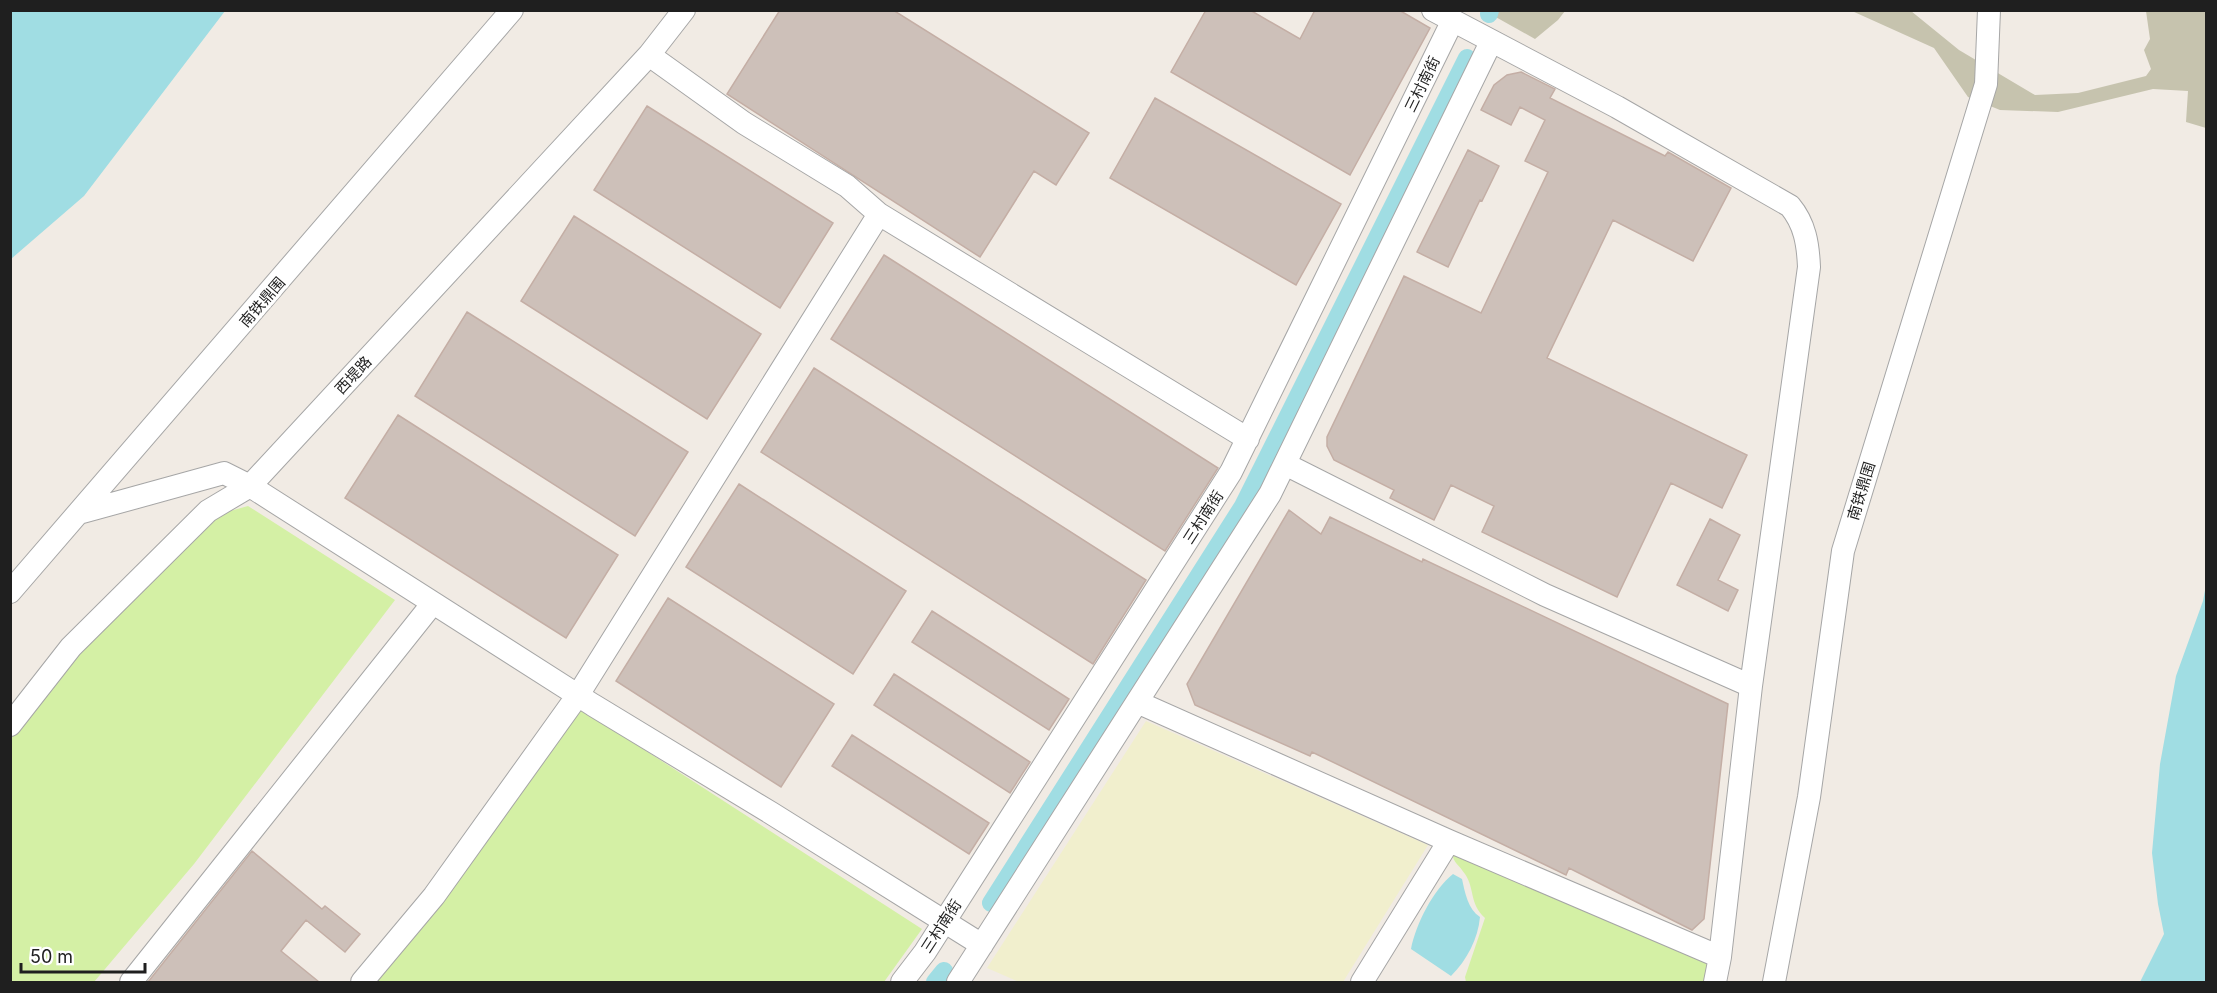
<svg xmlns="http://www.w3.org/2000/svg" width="2217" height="993" font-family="Inter,'Noto Sans SC',sans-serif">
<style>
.construction{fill:#c6c3ae}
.farmland{fill:#f1efcd}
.grass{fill:#d4f0a5}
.water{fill:#a0dde3}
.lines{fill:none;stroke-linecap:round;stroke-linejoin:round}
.canal{stroke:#a0dde3;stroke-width:18}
.building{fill:#cdc0b9;stroke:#c4aea5;stroke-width:1.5}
.minor-casing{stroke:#a6a6a6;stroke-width:24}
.minor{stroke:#fff;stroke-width:22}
.labels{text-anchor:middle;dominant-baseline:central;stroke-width:6;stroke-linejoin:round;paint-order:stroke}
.street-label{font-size:15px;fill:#1f1f1f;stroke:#fff}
</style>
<rect width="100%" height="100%" fill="#f1ebe4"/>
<!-- construction -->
<path class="construction" d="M1485,11H1565L1558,20L1535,39Z
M1852,11H1911L1959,50L2035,95L2078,93L2146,76L2151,69L2144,50L2150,39L2146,11H2206V128L2186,122L2188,91L2153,89L2058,112L2000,110L1968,97L1934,48Z"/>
<!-- farmland -->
<path class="farmland" d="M1146,721L1428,845L1343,982H1019L987,968Z"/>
<!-- grass -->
<path class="grass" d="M248,506L395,600L194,864L94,982H11L10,740L77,653L212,516Z
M578,707L922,929L884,982H373Z
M1451,849L1705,959L1707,965L1705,982H1466L1465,977L1485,918C1469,903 1475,889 1465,874C1457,862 1454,865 1451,849Z"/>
<!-- water -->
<path class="water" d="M11,10L225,11L84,196L11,259Z
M2206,585V982H2140L2164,934L2158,904L2152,853L2160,764L2176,676L2203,601Z
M1453,874L1462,879C1465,893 1468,909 1480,917C1478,939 1467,960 1451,976L1411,949C1416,924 1433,890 1453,874Z"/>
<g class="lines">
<!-- canal -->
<path class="canal" d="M1489,14L1490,10
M991,903L1243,506L1467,58
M935,982L944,971"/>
</g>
<!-- building -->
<path class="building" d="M780,10H893L1089,133L1056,185L1034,171L980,257L727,94Z
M1206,10H1250L1300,39L1315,10H1399L1430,28L1350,175L1171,72Z
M1521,72L1555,89L1550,98L1665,156L1668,152L1731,188L1693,261L1613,220L1547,358L1747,455L1722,508L1671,483L1617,597L1482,532L1494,506L1451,485L1434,520L1390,498L1394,490L1334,460L1327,446V437L1404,276L1481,313L1548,172L1525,161L1545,120L1520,107L1511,125L1481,110L1494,85L1507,75Z
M1155,98L1341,204L1296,285L1110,178Z
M647,106L833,223L780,308L594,190Z
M1468,150L1499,166L1482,201L1480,200L1448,267L1417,252Z
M574,216L761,334L707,419L521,301Z
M884,255L1218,468L1165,551L831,339Z
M467,312L688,452L635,536L415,396Z
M814,368L1146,580L1093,664L761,452Z
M398,415L618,555L566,638L345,498Z
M739,484L906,591L853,674L686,567Z
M1289,510L1321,534L1330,517L1422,562L1423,559L1728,704L1704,919L1692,930L1569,868L1566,875L1312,752L1310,756L1195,705L1187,684Z
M1710,519L1740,535L1718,580L1738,590L1728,611L1677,585Z
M668,598L834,704L781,787L616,681Z
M932,611L1069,699L1049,730L912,642Z
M894,674L1030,762L1010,793L874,705Z
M852,735L989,823L969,854L832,766Z
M252,851L322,909L325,906L360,934L345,952L306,920L281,951L319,982H148Z"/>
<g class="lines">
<!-- minor casing -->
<g class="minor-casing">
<path id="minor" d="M1433,10L1617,107L1790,206C1805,224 1808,244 1809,267L1751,686L1720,957L1715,982
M649,55L744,123L847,186L879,214L1248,439
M1285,464L1545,595L1751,686
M79,513L224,473L250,486L593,705L771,813L982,945
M10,592L512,10
M1137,702L1449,841L1720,957
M10,725L71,647L208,511L250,486L649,55L684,10
M131,982L433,603
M362,982L434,896L578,695L879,214
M902,982L925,952L1231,472L1452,22
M958,982L1270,494L1491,42
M1362,982L1449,841
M1774,982L1809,797L1843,551L1986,84L1989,10"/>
</g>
<!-- minor -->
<use href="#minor" class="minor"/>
</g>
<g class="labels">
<!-- street labels -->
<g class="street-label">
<text transform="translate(1422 84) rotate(-64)">三村南街</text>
<text transform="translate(262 302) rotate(-49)">南铁鼎围</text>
<text transform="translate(353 375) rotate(-47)">西堤路</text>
<text transform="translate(1861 491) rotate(-73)">南铁鼎围</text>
<text transform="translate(1203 517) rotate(-57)">三村南街</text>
<text transform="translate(941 926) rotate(-57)">三村南街</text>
</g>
</g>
<!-- border -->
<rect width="2217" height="993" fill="none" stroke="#1f1f1f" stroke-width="24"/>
<!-- scale -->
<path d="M21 963v9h124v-9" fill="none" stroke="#1f1f1f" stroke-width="3"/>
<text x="30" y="963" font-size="18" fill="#1f1f1f" stroke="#ffffff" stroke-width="4.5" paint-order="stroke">50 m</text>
</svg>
